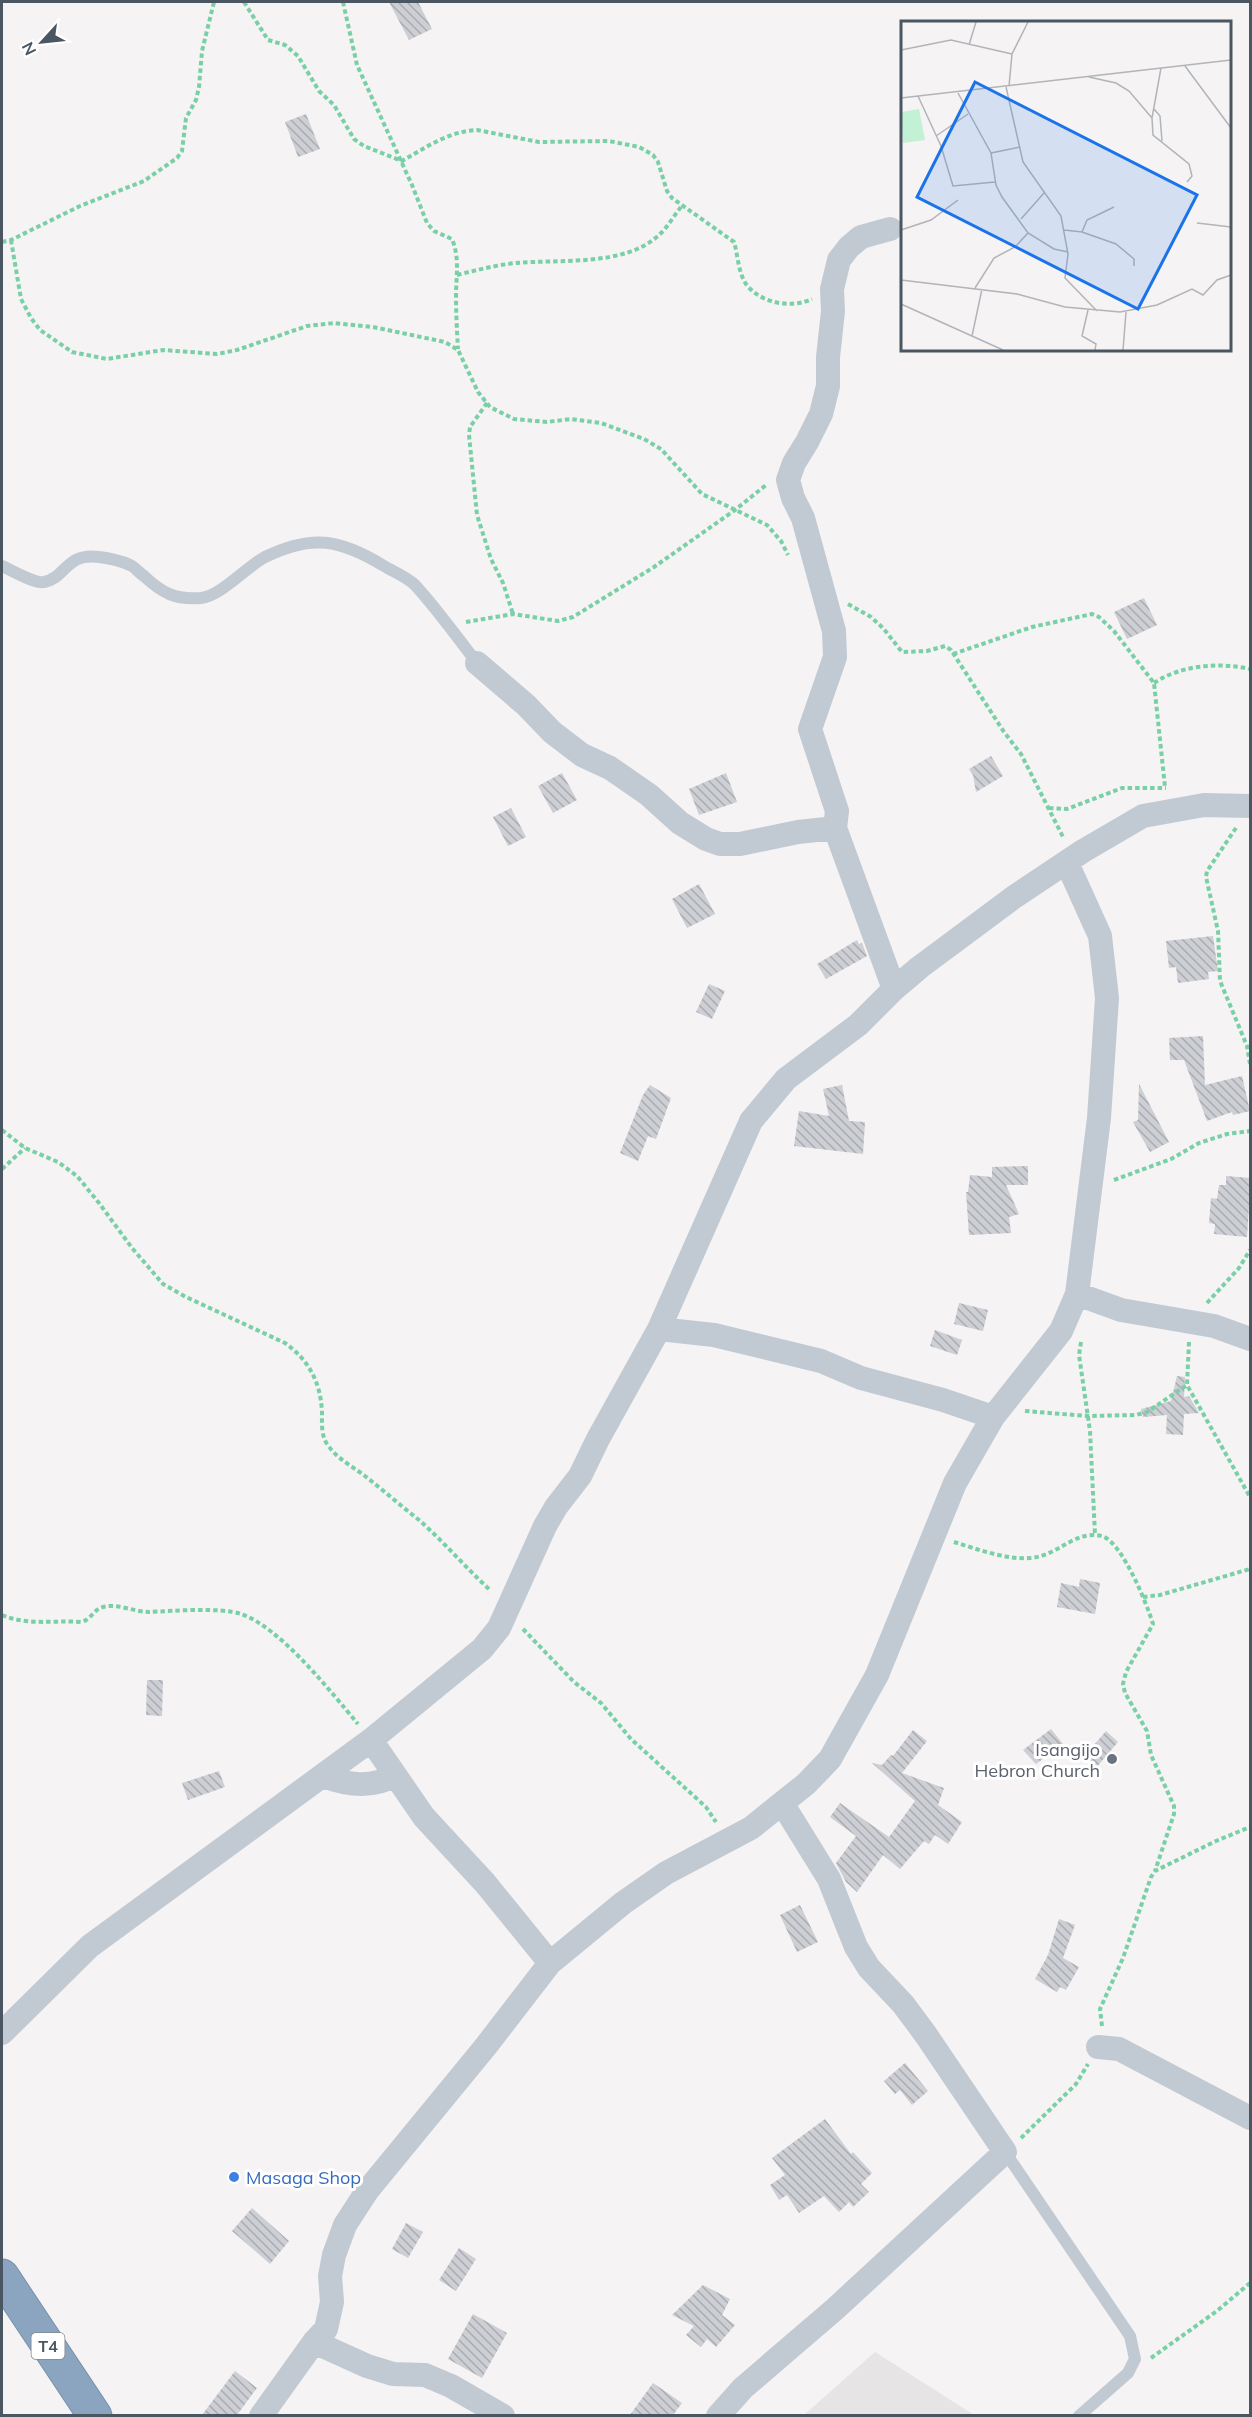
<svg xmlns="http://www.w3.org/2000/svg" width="1252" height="2417" font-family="Mulish,sans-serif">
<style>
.education{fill:#e6e4e5}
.building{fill:url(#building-back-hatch)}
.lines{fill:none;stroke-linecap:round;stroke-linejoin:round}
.highway-casing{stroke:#7690ad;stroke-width:35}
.path{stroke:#7ad0a6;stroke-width:4;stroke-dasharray:4.5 3;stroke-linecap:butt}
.lane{stroke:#c1cad2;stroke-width:12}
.street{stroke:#c1cad2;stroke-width:24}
.highway{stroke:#8ba5c1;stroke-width:33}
.worship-dot{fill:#6b7280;stroke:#fff;stroke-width:2}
.shop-dot{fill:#3f7fe0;stroke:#fff;stroke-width:2}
.labels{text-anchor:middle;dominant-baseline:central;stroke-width:6;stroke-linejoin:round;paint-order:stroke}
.shield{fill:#fff;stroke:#808990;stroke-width:1.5}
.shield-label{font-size:16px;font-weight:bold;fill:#4a5661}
.worship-label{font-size:18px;fill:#5b616d;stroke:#fff;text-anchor:end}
.shop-label{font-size:18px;fill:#366cbe;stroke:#fff;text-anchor:start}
.inset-road{fill:none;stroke:#b1b4b9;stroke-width:1.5}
.view{fill:#1a73e8;fill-opacity:0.15;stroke:#1a73e8;stroke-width:3}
.inset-edge{fill:none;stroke:#4a5661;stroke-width:3}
</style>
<defs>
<pattern id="building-back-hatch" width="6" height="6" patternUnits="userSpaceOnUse" patternTransform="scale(1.5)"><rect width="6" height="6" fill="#cdcfd5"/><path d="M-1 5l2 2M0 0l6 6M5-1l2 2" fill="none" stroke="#a8abb0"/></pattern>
</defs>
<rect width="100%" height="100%" fill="#f5f3f3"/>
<!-- education -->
<path class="education" d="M875,2352L971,2413L972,2415H804Z"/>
<!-- building -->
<path class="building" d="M389,2H418L432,29L409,40Z
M306,114L320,149L298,157L285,122Z
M1144,598L1157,625L1127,639L1114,612Z
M991,756L1003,776L976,792L973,775L969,769Z
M562,773L577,800L553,813L538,786Z
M726,773L737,802L699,815L689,789Z
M511,808L526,837L508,846L493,817Z
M699,884L715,914L687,928L672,899Z
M1213,936L1218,971L1208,972L1209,979L1178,983L1176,967L1169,968L1166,941Z
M857,940L859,944L862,943L867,956L826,979L817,964Z
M709,984L725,991L712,1019L696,1012Z
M1203,1036L1205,1085L1242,1076L1250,1111L1233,1115L1232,1112L1207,1121L1184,1060H1170L1169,1038Z
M1139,1084L1169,1142L1150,1152L1133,1122L1138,1120Z
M650,1085L671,1098L656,1139L648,1136L638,1161L620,1153L643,1095Z
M842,1085L849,1121L865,1122L863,1154L794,1146L799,1111L829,1116L823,1089Z
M1028,1166V1185H1006L1019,1214L1009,1217L1011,1233L969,1235L966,1192H968L970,1175L992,1177V1167Z
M1226,1176L1251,1178L1247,1237L1214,1234L1215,1224L1209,1223L1211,1198L1217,1199L1219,1185H1226Z
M959,1303L988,1310L983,1331L954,1324Z
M935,1330L962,1340L957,1355L930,1346Z
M1177,1376L1185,1377L1184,1397L1189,1396L1199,1413L1184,1414L1183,1435L1166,1434L1167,1415L1143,1417L1141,1409L1171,1401Z
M1080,1579L1100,1583L1095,1614L1057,1607L1061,1583L1079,1587Z
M147,1680H163L162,1716L146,1715Z
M1051,1729L1063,1744L1036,1764L1023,1750Z
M913,1730L927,1741L902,1773L944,1788L938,1805L962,1822L948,1844L935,1835L929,1844L924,1841L900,1869L883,1855L857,1892L846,1882L836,1863L856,1836L830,1817L840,1803L889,1837L915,1801L872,1763L882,1765L891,1755L893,1756Z
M1106,1731L1118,1742L1095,1769L1083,1758Z
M219,1771L225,1787L188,1800L182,1783Z
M800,1905L818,1942L797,1952L780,1915Z
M1059,1919L1075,1925L1063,1958L1079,1967L1066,1990L1060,1987L1057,1992L1035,1979L1048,1955Z
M905,2063L928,2091L912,2105L900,2090L895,2094L884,2081Z
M825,2119L851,2154L853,2152L872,2173L861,2184L869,2192L853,2207L849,2202L839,2212L824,2196L799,2213L787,2195L779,2200L770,2185L785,2175L772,2158Z
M252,2208L289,2241L270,2264L232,2231Z
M406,2223L423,2232L408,2258L392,2249Z
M459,2248L476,2259L456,2291L439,2280Z
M703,2285L730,2299L722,2315L735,2325L716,2347L707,2339L701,2347L686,2335L694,2326L672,2315Z
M473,2314L507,2333L482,2378L448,2359Z
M235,2371L257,2388L237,2415H202Z
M653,2383L682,2403L673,2415H630Z"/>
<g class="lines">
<!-- highway casing -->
<g class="highway-casing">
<path id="highway" d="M2,2276L95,2416"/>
</g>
<!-- path -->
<path class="path" d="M244,2L268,40L285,45L298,56L319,91L334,105L354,139L364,146L402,161C425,148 449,131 477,130L539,142L609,141L639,147L653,155L658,162L667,191L672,198L734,242C738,255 738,272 746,284C760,303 791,309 812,299
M343,2L357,65L412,185L427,223L434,231L452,239C460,259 456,275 456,296C456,314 457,332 458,349
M11,240L21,299L31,318L40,330L72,352L107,359L163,350L217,354L237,350L307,326L334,323L373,327L445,342L458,350L478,392L490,407L514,419L547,422L571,419L601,423L644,439L661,449L702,494L767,525L781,541L788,555
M2,242L11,240L80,206L144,181L177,158L182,151L186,118L196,100L199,87L202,51L214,2
M457,275C477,270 496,265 516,263C559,259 625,267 659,235C668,227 674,215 682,206
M487,403L470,427L469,435L477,515L491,559L503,583L513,614
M848,604L871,617L883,628L902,652L927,651L945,646L951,650L1004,732L1021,754L1064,839
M466,622L513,614L558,621L573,617L654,567L735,510L766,485
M953,654L1032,627L1092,614L1099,617L1114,631L1154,683L1165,787
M1154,683C1181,665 1219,662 1250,669
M1049,808L1067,809L1122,788H1166
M1236,828L1207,871L1206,877L1218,931L1220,981L1247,1046L1250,1064
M2,1130L25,1148L58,1162L77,1176L99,1203L132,1248L163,1284L186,1297L285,1343C309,1360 321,1383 322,1413C322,1423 321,1435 327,1444C337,1459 352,1466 365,1476C383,1490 401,1506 419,1520C444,1542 466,1568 491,1591
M2,1169L25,1148
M1114,1180L1171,1159L1199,1143L1227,1134L1250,1131
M1207,1303L1239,1268L1250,1250
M1081,1342L1079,1355L1090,1431L1095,1535
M1189,1342L1187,1385L1250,1497
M1025,1411L1087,1416L1136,1415L1147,1412L1187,1385
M954,1542C977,1549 1006,1560 1030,1558C1049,1557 1064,1543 1081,1537C1088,1535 1097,1534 1104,1537C1123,1545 1147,1604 1153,1624L1126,1672L1123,1684L1125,1693L1147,1731L1151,1755L1174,1806V1814L1155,1871
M1143,1597L1160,1595L1250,1569
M2,1615C28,1626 53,1620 81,1622C91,1620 94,1609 103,1607C118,1603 134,1612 149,1612C172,1611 220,1607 241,1614C280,1627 331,1692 358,1724
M523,1629L574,1682L601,1703L631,1739L706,1807L716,1822
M1102,2026L1100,2009L1123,1958L1151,1877L1155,1871L1216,1841L1250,1827
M1021,2138L1076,2084L1088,2064
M1151,2358L1217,2311L1250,2283"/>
<!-- lane -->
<path class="lane" d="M2,566C11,570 35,584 44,582C66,578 66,552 99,557C108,558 121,561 130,565C135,567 139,573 144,576C162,593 175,600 201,598C221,596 246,567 265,557C312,534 340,539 384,566C394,572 407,577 415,585C437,609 457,637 477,663
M1005,2152L1130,2336L1135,2359L1128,2373L1079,2416"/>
<!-- street -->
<path class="street" d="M477,663L526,705L552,732L582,755L610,768L649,795L680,823L706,839L720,844H740L798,832L835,828L894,989
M835,828L837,811L810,729L835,657L834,631L803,518L793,498L788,480L794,463L807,442L821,414L828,386V357L833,311L832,289L839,260L849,247L861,237L890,229
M1077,1294L1121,1310L1214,1326L1250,1339
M659,1329L714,1335L821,1361L861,1378L943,1400L993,1417
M371,1740L424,1817L485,1883L550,1963
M323,1776C347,1785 372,1789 395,1775
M2,2033L90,1946L371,1740L482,1649L499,1628L545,1526L556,1507L580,1476L598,1439L659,1329L751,1121L786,1079L858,1025L894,989L920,967L1014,897L1083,851L1143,816L1204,805L1250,806
M1098,2047L1119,2049L1250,2118
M314,2342L367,2366L393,2374L425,2375L451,2386L503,2416
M261,2416L314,2342L326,2329L332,2302L330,2276L334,2255L345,2225L367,2191L486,2046L550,1963L623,1903L666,1873L751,1828L806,1784L830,1759L877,1675L955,1483L993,1417L1061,1331L1077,1294L1099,1118L1107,998L1100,936L1067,863
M718,2416L743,2388L835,2309L1005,2152L926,2035L903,2004L869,1968L856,1947L829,1879L782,1803"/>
<!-- highway -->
<use href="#highway" class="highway"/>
</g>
<!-- markers -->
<circle class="worship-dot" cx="1112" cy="1759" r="6"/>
<circle class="shop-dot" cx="234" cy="2177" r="6"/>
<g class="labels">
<!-- shield labels -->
<rect class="shield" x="31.5" y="2333" width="33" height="26" rx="4.5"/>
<g class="shield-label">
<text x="48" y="2346">T4</text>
</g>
<!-- worship labels -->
<g class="worship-label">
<text x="1100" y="1749">Isangijo<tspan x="1100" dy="21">Hebron Church</tspan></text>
</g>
<!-- shop labels -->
<g class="shop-label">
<text x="246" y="2177">Masaga Shop</text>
</g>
</g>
<!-- overview -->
<g transform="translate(901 21)">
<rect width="330" height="330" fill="#f5f3f3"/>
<path d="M18,88L24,119L2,122L0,91Z" fill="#c3f1d5"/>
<path class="inset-road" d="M68,24L75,1M0,29L50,19L111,33M284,45L330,107M260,47L251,97L252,114L288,143L291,155L286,161M188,56L215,62L228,70L251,97M108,65L111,33L127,1M105,66L122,141L160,195L167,233L164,257L196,290M57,72L90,132L95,164L101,176L127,212L153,228L167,231M17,75L40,125L52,165L94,161M0,77L330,39M253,88L259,95L261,120M35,115L67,93M90,132L119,126M120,198L143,172M296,202L330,206M0,209L30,199L57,179M163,209L181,211L186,199L213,186M181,211L215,223L233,238V245M0,259L116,273L164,286L219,291L256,284L291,268L302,274L316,259L330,254M74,267L93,237L114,226L127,212M0,283L102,329M187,289L181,315L195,323L194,329M71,315L81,268M222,329L225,291"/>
<path class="view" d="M74,61L296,174L237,288L16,176Z"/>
<rect width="330" height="330" class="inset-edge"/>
</g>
<!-- border -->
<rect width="1252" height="2417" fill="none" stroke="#4a5661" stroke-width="6"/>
<!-- north arrow -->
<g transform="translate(42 42) rotate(243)" stroke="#ffffff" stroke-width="4.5" paint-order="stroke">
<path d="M0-4.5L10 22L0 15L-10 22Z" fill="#4a5661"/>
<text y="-9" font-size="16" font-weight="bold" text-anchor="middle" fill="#4a5661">N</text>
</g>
</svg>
